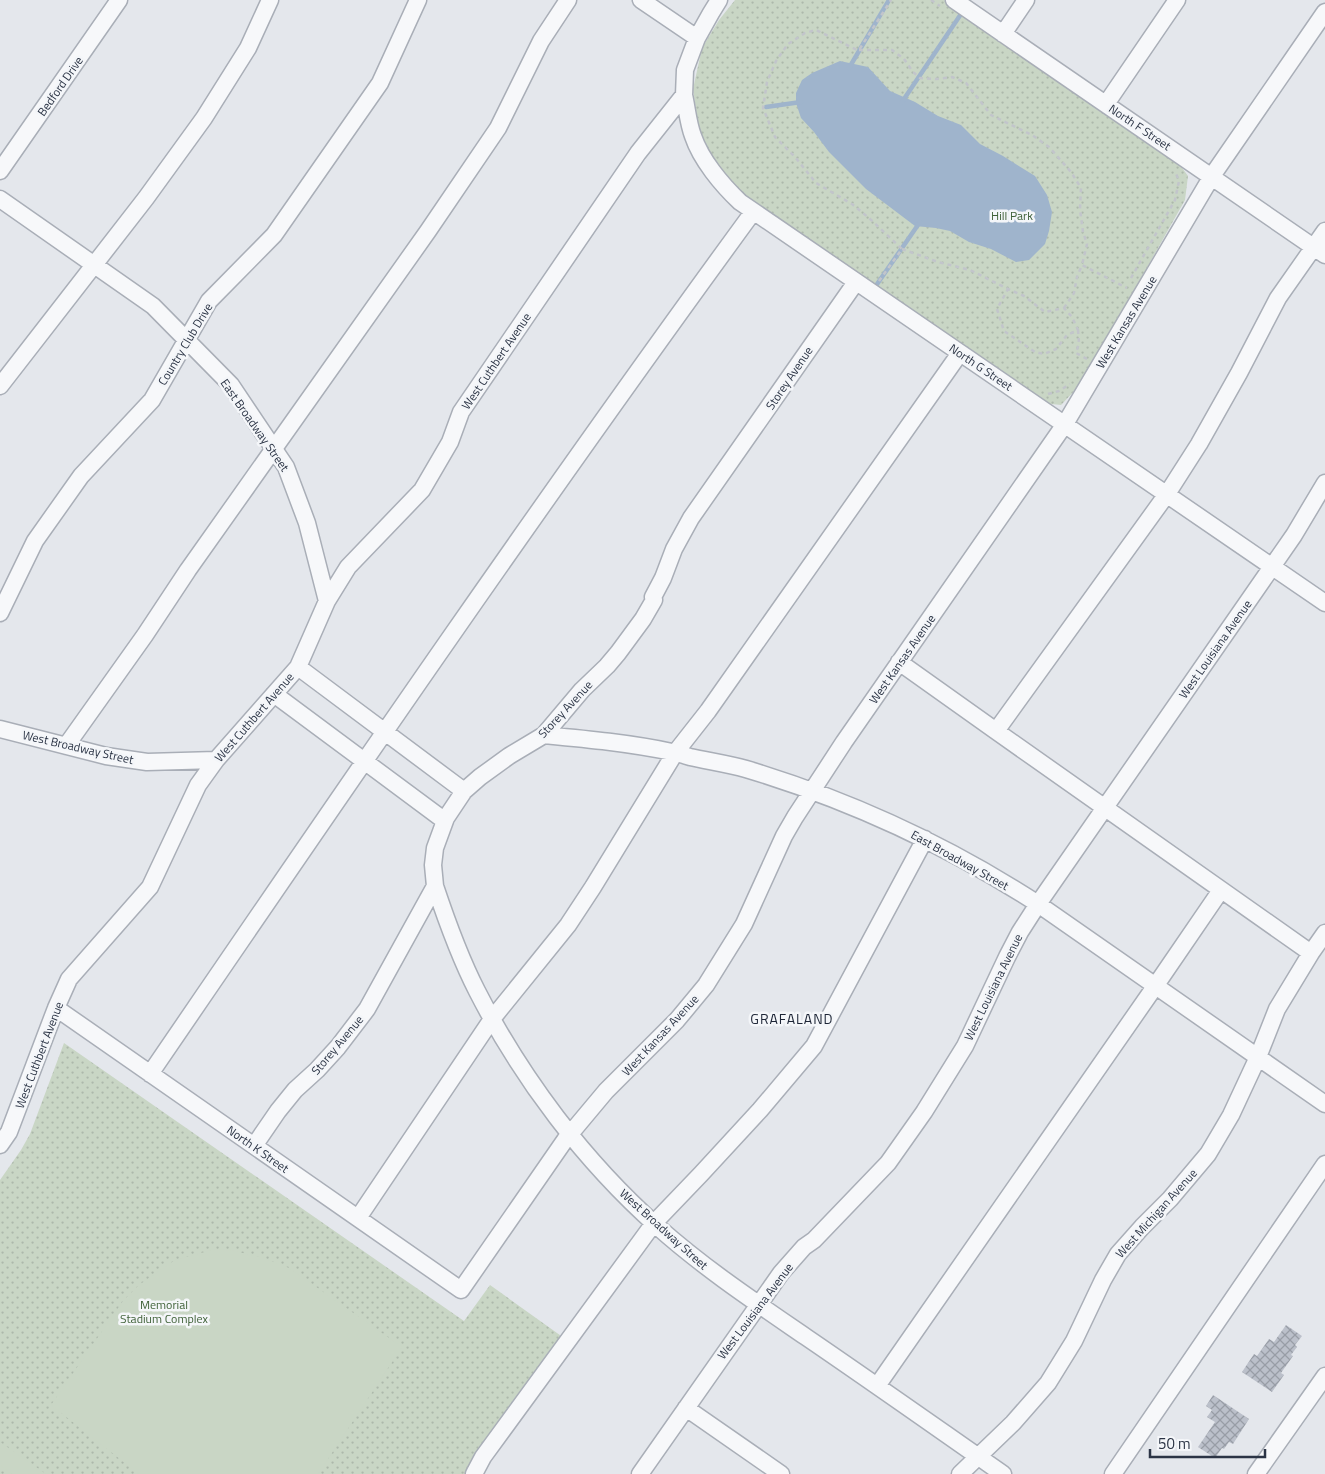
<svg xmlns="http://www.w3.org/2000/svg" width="1325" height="1474" font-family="'Titillium Web',sans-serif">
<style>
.park{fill:url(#park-dots)}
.pitch{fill:#c9d6c5}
.water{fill:#9fb4cc}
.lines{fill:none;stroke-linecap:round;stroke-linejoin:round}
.stream{stroke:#9fb4cc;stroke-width:4.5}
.building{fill:url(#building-cross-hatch)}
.minor-casing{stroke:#a9aeb7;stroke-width:19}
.path{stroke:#c2c5cb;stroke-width:2.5;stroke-dasharray:4 4;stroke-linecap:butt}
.minor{stroke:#f7f8fa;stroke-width:16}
.labels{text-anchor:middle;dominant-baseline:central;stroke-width:5;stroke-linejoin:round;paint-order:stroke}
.street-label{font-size:12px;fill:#2b3445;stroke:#f4f6f9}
.park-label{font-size:12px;fill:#3f6138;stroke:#f4f6f9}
.neighbourhood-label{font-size:14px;letter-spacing:1px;fill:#1d2536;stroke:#f4f6f9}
</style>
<defs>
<pattern id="park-dots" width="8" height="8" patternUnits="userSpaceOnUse" patternTransform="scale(1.25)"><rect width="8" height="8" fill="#c9d6c5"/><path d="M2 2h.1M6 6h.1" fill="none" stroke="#adb8ab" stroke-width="1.8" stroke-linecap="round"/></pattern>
<pattern id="building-cross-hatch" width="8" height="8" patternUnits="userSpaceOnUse" patternTransform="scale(1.25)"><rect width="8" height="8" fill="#bbc0ca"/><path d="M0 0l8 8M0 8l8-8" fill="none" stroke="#989da6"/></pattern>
</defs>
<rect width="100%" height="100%" fill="#e4e7ec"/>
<!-- park -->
<path class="park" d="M735,0H944L1172,154L1188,176L1185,200L1082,383L1061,405L1031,402L731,187L700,137L693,89L702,48L719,20Z
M64,1043L464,1321L490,1285L564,1338L473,1474H0V1180L21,1150L30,1134Z"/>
<!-- pitch -->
<path class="pitch" d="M216,1249L234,1251L261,1257L289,1268L402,1347L318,1474H139L51,1405L123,1301L139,1285L175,1260Z
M0,1442L46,1474H12L0,1465Z"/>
<!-- water -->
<path class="water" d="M840,61L868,67L890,91L915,102L938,116L961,125L980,144L1003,156L1035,176L1047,195L1052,212L1049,231L1045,244L1029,260L1016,262L991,249L969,242L950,231L936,228L915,226L866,189L829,152L814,132L801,118L796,103V93L802,80L812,73Z"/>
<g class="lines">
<!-- stream -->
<path class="stream" d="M849,68L889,0
M902,102L963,11
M766,107L801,102
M873,290L920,222"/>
</g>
<!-- building -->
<path class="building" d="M1286,1325L1302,1336L1295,1345L1297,1347L1291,1355L1293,1356L1281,1373L1284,1375L1272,1392L1242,1372L1254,1354L1257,1356L1269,1339L1274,1342Z
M1213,1395L1249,1419L1233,1444L1229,1442L1224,1449L1222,1448L1215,1458L1198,1447L1215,1422L1207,1417L1212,1410L1206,1406Z"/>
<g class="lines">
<!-- minor casing -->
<g class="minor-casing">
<path id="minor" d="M641,0L697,38
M954,0L1325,255
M1003,34L1026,0
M684,95C687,108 688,123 693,136C701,160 722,185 740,202L1325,603
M1106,104L1177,0
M0,171L119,0
M0,199L153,306L231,385L286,467L307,523L327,601
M0,386L146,198L204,118L248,48L270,0
M0,613L35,541L81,476L152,400L209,301L274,235L380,83L418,0
M899,662L996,731L1167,494L1199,444L1239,373L1278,298L1325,231
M298,667L464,791
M274,694L445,821
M0,729L106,756L147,762L216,760
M996,731L1311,953
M544,735C586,739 629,743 672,752C678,753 684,755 690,757C708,761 728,764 746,769C849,800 947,845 1038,904L1325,1104
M66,746L145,635L188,570L428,231L498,128L541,41L568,0
M435,886C447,922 460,958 477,991C522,1079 584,1161 658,1227C704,1268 755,1302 806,1337C872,1382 937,1428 1003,1474
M56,1008L461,1290L565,1140L606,1091L677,1020L706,985L744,924L784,836L795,817L844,742L1065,424L1212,176L1325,12
M150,1074C348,784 546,495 753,212
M0,1145L9,1132L56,1008L69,979L150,887L198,785L216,760L298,667L327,601L348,567L422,490L450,442L461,412L638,153L684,95L685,70L697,38L711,13L719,0
M254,1146L278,1111L295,1090L317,1070L338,1047L367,1009L435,886L433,865L435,848L446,818L464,791L480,777L509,756L544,735L582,690L607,666L618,653L643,619L654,600L653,597L663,578L674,549L691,518L856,282
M358,1218L492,1019L568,925L593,887L675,753L708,711L960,353
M877,1386L1156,985L1221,890
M686,1408L781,1474
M474,1474L483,1457L654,1223L701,1174L760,1110L814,1046L925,839
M640,1474L781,1273L804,1247L814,1240L888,1163L924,1112L965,1046L1007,957L1020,932L1038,904L1294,535L1325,483
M960,1474L1013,1423L1048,1383L1074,1341L1103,1280L1118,1254L1142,1227L1170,1199L1208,1154L1231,1115L1258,1057L1277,1009L1311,953L1325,933
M1113,1474L1325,1164
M1256,1474L1325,1376"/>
</g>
<!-- path -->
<path class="path" d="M931,0L940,6
M859,50H892L904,59L913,72L920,78L936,79L952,77L966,83L991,115L1032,135L1049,147L1071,172L1081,188L1080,209L1083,232L1087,244L1082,265
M902,249L938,262L970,270L1008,289L1024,296L1045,312L1064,308L1072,317L1078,330L1067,335L1056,349L1044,354L1035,352L1004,331L997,309L1008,289
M1131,278L1175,200L1179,181L1175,171
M879,281L902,249L869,218L852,204L816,183L795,157L775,137L763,108L767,82L776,61L788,44L805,33L816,30L857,50H859L891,0
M1064,308L1074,293L1077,277L1082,265L1127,288
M1078,330L1079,343L1076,353L1087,359
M1048,394L1059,391L1070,384"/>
<!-- minor -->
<use href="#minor" class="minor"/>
</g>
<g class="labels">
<!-- street labels -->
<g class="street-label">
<text transform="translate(60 86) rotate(-55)">Bedford Drive</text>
<text transform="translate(1140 127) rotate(34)">North F Street</text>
<text transform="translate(1126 322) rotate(-59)">West Kansas Avenue</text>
<text transform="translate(185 344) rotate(-59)">Country Club Drive</text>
<text transform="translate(496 361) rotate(-56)">West Cuthbert Avenue</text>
<text transform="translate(981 367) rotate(34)">North G Street</text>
<text transform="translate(789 378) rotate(-56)">Storey Avenue</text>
<text transform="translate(255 425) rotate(55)">East Broadway Street</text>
<text transform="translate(1215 649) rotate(-55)">West Louisiana Avenue</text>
<text transform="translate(902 659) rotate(-55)">West Kansas Avenue</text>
<text transform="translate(565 709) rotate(-47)">Storey Avenue</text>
<text transform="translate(254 717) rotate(-49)">West Cuthbert Avenue</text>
<text transform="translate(78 747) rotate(13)">West Broadway Street</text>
<text transform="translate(960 860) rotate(29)">East Broadway Street</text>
<text transform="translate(993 987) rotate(-64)">West Louisiana Avenue</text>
<text transform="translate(660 1035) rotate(-47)">West Kansas Avenue</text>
<text transform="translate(337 1045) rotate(-50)">Storey Avenue</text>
<text transform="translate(39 1055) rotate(-69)">West Cuthbert Avenue</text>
<text transform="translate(258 1149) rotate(35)">North K Street</text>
<text transform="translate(1156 1213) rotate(-48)">West Michigan Avenue</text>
<text transform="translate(664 1229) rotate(42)">West Broadway Street</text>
<text transform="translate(755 1311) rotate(-53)">West Louisiana Avenue</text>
</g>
<!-- park labels -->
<g class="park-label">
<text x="1012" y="215">Hill Park</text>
<text x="164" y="1304">Memorial<tspan x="164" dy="14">Stadium Complex</tspan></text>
</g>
<!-- neighbourhood labels -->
<g class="neighbourhood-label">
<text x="792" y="1018">GRAFALAND</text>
</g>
</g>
<!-- scale -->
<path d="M1150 1449v8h115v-8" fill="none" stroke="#2b3445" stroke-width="2.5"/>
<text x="1158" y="1449" font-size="15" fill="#2b3445" stroke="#f4f6f9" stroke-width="4" paint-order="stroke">50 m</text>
</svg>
